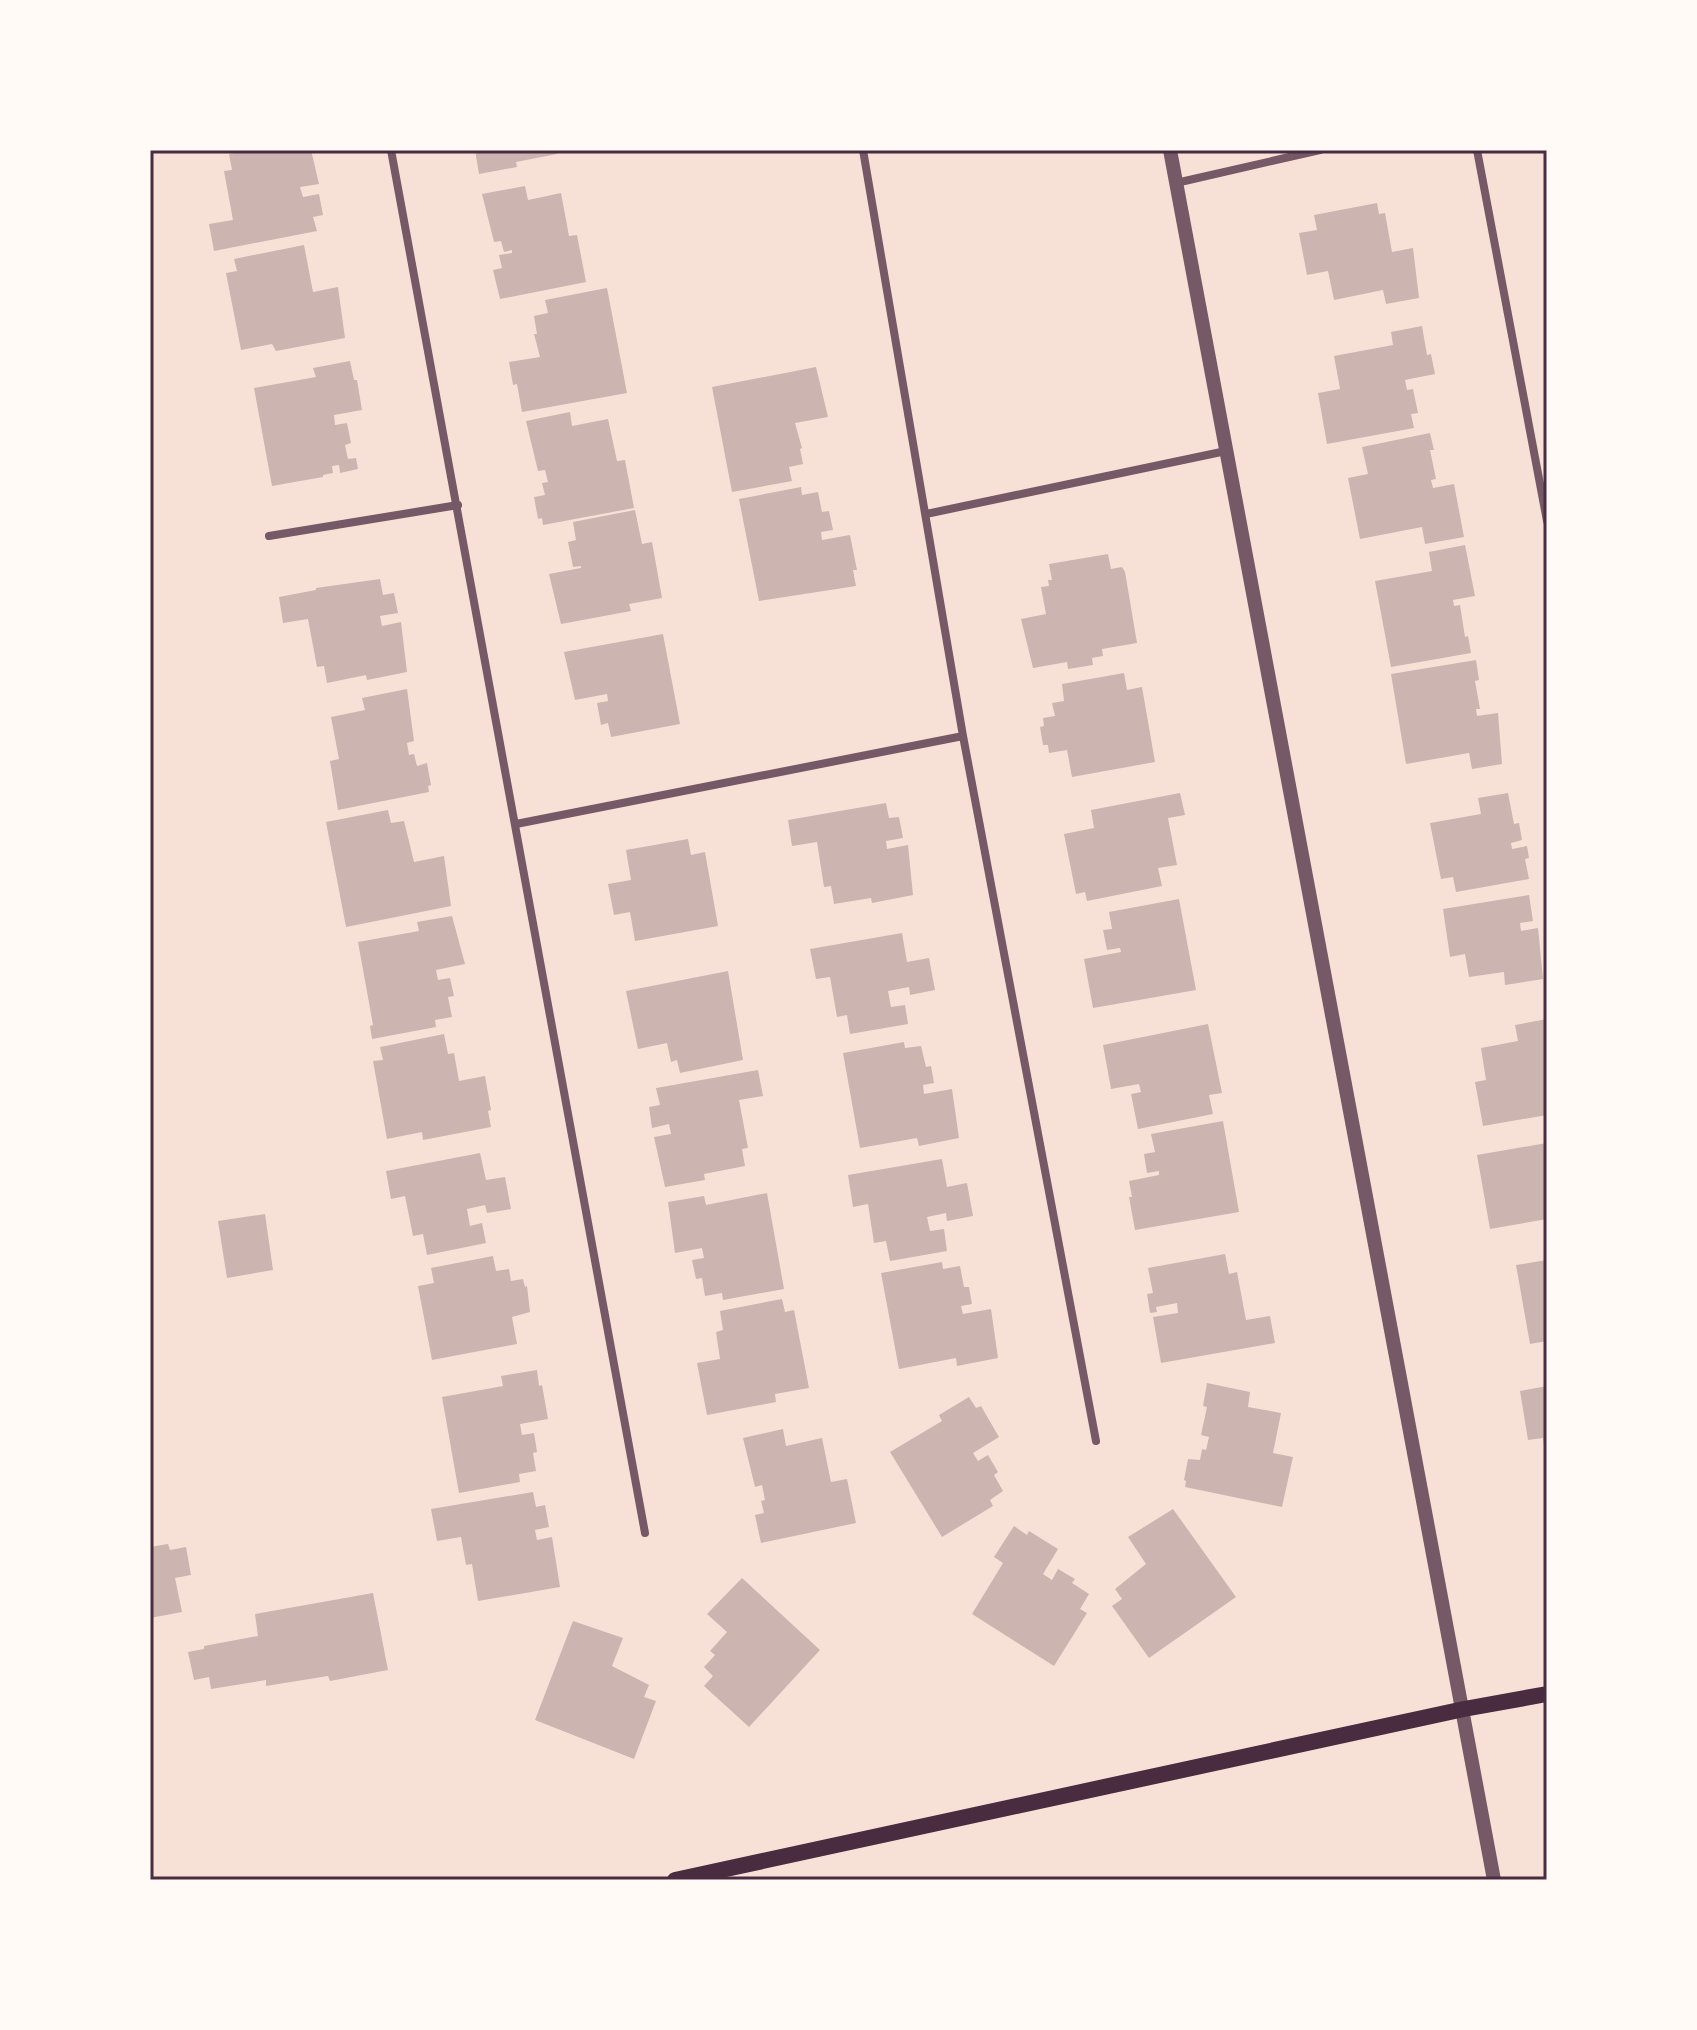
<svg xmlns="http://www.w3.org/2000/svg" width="1697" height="2030" font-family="Montserrat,sans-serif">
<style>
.building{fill:#ccb4b1}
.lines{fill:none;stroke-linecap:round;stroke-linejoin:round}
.minor{stroke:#755966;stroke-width:8}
.tertiary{stroke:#755966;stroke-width:14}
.secondary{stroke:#4a2c40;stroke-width:16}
.neatline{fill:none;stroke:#4a2c40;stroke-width:3}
</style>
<rect width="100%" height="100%" fill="#f7e1d7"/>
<!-- building -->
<path class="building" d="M251,150H311L319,184L300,187L303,197L319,194L323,215L313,217L317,231L214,251L209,224L233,220L224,171L232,170L229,154Z
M475,150H556L557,154L516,162L517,167L479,174Z
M525,186L528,200L561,193L569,236L577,235L586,282L500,299L493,270L502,268L499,255L512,253V250L504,252L501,241L494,242L482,194Z
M1377,203L1379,214L1385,213L1392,252L1413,248L1419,298L1386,304L1383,290L1334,300L1328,271L1307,275L1299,233L1317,230L1314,215Z
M304,245L313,292L338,287L345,338L276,351L272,344L241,350L226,273L237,271L234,259Z
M607,288L627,393L522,412L517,384L513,385L509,362L540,357L534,334H537L534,316L548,313L545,300Z
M1422,326L1427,355L1431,354L1435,374L1405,380L1407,390L1413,389L1418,413L1411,414L1414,428L1327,444L1318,393L1340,389L1334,356L1393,345L1391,332Z
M350,361L354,380H357L362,410L334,415L335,425L347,423L351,443L345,445L348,459L356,458L358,469L340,473L339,465L332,466L333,473L323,475V477L272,486L254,388L316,377L313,368Z
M816,367L828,417L795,423L802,448L800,449L803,464L789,467L792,481L732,492L712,387Z
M570,412L572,426L608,419L617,461L625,460L634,508L543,525L542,518L538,519L534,497L545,495L542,483L548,482L545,470L538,471L526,421Z
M1430,433L1434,450H1430L1436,479L1431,480L1433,488L1454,484L1464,537L1425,544L1422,527L1360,539L1348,478L1368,474L1362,447Z
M801,487L802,495L818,492L822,512L829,511L833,530L821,532L822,540L850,535L857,570H853L856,586L759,601L739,499Z
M635,510L642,544L652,542L662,598L629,604L631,611L561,624L549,574L581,568V566L573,567L568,542L576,540L573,522Z
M1465,545L1475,596L1453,600L1454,606L1460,605L1465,637L1468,636L1471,653L1391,667L1375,581L1432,571L1429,552Z
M1108,554L1111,569L1122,567L1125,572L1137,643L1102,649L1103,656L1092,658L1093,665L1068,669L1067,662L1033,668L1021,619L1046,614L1041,587L1049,586L1048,580H1052L1049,564Z
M380,579L383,595L394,593L398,613L380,616L382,626L401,622L407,672L367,680L366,675L327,683L324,666L317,667L308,619L283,623L279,597L316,590V588Z
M663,634L680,724L611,737L608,723L601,725L597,703L608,701L607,694L575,700L564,652Z
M1476,660L1479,680L1475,681L1480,709H1476L1477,716L1498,713L1502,764L1472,769L1469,753L1406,764L1391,674Z
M1124,673L1127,690L1142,687L1155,762L1072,777L1067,750L1049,753L1048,745H1043L1040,727L1044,726L1043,718L1055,716L1052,703L1064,701L1062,684Z
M407,689L414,741L407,743L409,755L414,754L417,766L427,763L431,785L428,786L429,792L338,810L330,761L339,759L331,717L365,710L362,698Z
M1180,793L1185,815L1168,818L1177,865L1158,868L1162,886L1087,901L1085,892L1076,894L1064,834L1094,828L1091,810Z
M1508,793L1514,824L1519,823L1522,840L1511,843L1512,849L1527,846L1529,858L1525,859L1529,879L1456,892L1453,877L1441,879L1430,823L1481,814L1478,798Z
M886,803L889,818L899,817L903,838L886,841L887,849L908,845L913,895L872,903L871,898L834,904L831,886L824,887L817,842L792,846L788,820Z
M388,810L391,823L404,821L414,862L444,856L451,906L346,927L326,822Z
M688,839L691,855L705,852L718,926L635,941L630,912L614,915L608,884L631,880L626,850Z
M1529,895L1533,921L1520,923L1521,931L1538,928L1543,979L1505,985L1504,972L1469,977L1465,954L1450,957L1443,909Z
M1179,899L1196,990L1093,1008L1084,959L1121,952L1120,948L1107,950L1103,930L1112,929L1109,912Z
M452,916L465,964L436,970L438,980L450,978L454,996L448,997L452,1017L435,1020L436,1027L372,1039L370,1026L373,1025L358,942L419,931L417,922Z
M902,933L907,962L929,958L935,990L910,995L909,987L888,991L891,1007L905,1005L908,1024L850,1034L847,1015L837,1017L830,977L816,979L810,949Z
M728,971L743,1060L680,1073L677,1060L671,1062L667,1043L638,1049L626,991Z
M1547,1019V1115L1483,1126L1475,1082L1486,1080L1481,1048L1518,1041L1515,1025Z
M1208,1024L1222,1093L1209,1095L1213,1114L1138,1129L1131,1094L1141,1092L1139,1084L1111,1089L1103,1045Z
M444,1034L448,1054L454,1053L459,1081L485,1076L491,1110L488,1111L491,1127L423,1140L422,1132L387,1139L373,1061L383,1060L380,1047Z
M904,1042L905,1048L921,1046L926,1067L931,1066L934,1083L923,1085L924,1094L952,1089L959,1138L919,1146L917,1138L860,1148L843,1053Z
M758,1070L763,1096L739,1100L748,1148L742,1149L745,1166L704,1174L705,1180L665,1187L654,1137L671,1134L669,1124L652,1128L649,1107L660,1105L656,1088Z
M1223,1121L1239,1212L1135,1230L1129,1197H1132L1129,1181L1159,1175V1171L1147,1173L1144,1154L1155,1152L1151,1134Z
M1547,1143V1219L1490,1229L1477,1155Z
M480,1153L486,1180L505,1177L511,1209L487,1213L485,1205L467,1209L470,1226L482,1223L486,1243L427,1255L423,1234L413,1236L405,1196L391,1199L386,1171Z
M942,1159L947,1187L967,1183L973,1216L947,1221L946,1213L927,1217L930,1231L944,1229L947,1251L890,1261L886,1241L874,1243L868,1204L853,1207L848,1175Z
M767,1193L784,1289L723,1300L722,1293L705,1296L702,1278L696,1279L692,1260L704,1258L702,1248L675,1253L668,1202L704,1196L706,1205Z
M265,1214L273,1270L227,1278L218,1221Z
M1225,1254L1229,1274L1237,1272L1246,1320L1270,1316L1275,1343L1161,1363L1153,1317L1178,1313L1177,1303L1156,1307L1157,1312L1150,1313L1147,1294L1153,1293L1148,1268Z
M493,1256L496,1271L509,1269L511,1281L523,1279L525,1287L527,1286L530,1312L512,1317L517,1344L432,1360L418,1286L434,1283L431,1268Z
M1547,1260V1341L1530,1344L1516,1265Z
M942,1262L943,1269L960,1266L964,1287H969L972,1304L961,1306L963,1314L991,1309L998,1358L957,1366L956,1358L899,1369L881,1273Z
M782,1299L785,1312L794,1310L809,1388L775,1394L776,1402L707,1415L697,1363L720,1359L716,1332L723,1330L720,1311Z
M537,1370L539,1386L542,1385L548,1419L520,1424L522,1435L534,1433L537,1452L533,1453L536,1471L519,1474L520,1482L459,1493L442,1397L503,1386L501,1376Z
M1207,1383L1250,1392L1248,1407L1281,1413L1273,1453L1293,1457L1282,1507L1185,1487L1186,1481L1184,1480L1188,1459L1200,1460L1202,1449L1206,1450L1209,1437L1201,1435L1207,1407L1203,1406Z
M1547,1386V1452H1545L1543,1438L1528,1440L1520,1391Z
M969,1397L976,1408L981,1406L999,1437L973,1453L978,1461L988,1455L998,1472L994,1475L1003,1491L990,1500L993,1506L942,1537L890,1452L942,1421L939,1415Z
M783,1429L786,1446L822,1438L831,1482L847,1479L856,1523L761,1543L755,1515L764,1513L761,1501L765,1500L762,1485L755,1487L743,1438Z
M533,1492L536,1507L545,1505L549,1527L535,1530L537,1540L552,1537L560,1587L478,1601L472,1564L466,1565L461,1537L437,1541L431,1509Z
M1173,1509L1236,1597L1149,1658L1112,1606L1122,1599L1115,1589L1146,1564L1128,1537Z
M1014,1526L1027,1535L1029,1531L1058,1549L1043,1574L1052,1580L1058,1569L1075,1579L1072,1583L1089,1594L1080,1609L1087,1613L1054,1666L972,1614L1003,1563L994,1557Z
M168,1544L170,1550L186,1547L191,1575L175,1578L182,1612L150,1618V1547Z
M742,1578L820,1650L749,1727L704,1686L713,1676L704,1667L715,1655L710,1651L727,1632L707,1614Z
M373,1593L388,1670L330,1681L328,1676L266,1686V1680L211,1689L209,1677L194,1680L188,1652L204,1649V1646L258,1636L255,1614Z
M573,1621L623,1638L612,1666L649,1685L644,1697L656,1701L634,1759L535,1720Z"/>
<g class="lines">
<!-- minor -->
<path class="minor" d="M391,150L645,1533
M863,150L963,736L1096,1441
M1477,150L1547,521
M1176,183L1320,150
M926,514L1226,451
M269,536L458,505
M516,824L963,736"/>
<!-- tertiary -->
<path class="tertiary" d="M1170,150L1494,1880"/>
<!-- secondary -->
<path class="secondary" d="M675,1880L1464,1709L1547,1694"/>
</g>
<!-- border -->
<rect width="1697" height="2030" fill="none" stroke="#fffaf5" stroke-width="304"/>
<rect x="152" y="152" width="1393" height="1726" class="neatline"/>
</svg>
